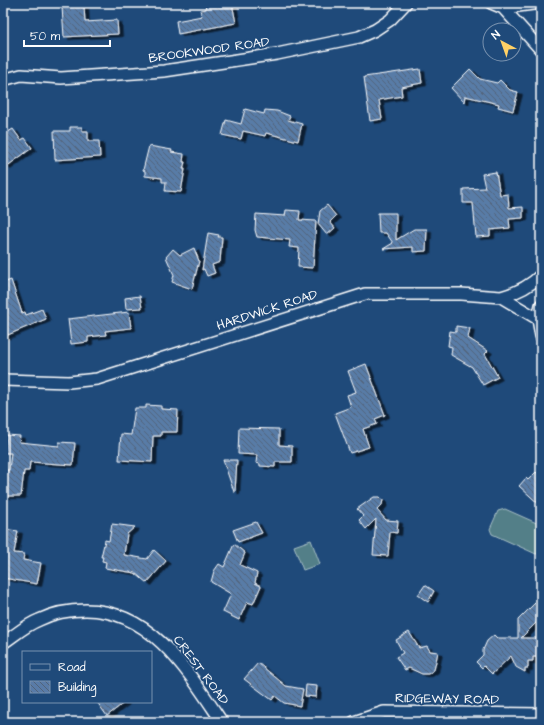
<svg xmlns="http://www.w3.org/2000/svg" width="544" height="725" font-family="'Architects Daughter',sans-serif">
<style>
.garden{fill:#527f88;stroke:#a8bfc4}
.building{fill:url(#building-back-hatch);stroke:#fff;filter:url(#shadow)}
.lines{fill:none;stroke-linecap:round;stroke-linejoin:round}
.minor-casing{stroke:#fff;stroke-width:14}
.minor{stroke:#1f4a7a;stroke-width:11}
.labels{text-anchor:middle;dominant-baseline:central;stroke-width:4;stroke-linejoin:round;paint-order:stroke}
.street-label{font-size:13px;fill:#fff;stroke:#1f4a7a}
</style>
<defs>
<pattern id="building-back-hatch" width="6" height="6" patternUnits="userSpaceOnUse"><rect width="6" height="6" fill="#597ba7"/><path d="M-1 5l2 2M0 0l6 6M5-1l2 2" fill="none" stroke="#52647a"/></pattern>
<filter id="shadow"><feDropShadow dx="4.5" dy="2.5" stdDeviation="0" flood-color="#0009"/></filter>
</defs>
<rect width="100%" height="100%" fill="#1f4a7a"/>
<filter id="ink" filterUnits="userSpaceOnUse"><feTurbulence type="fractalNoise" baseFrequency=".025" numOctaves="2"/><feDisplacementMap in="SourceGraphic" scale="8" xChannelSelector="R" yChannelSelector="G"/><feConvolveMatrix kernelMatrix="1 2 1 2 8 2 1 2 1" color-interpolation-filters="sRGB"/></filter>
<g filter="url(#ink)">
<!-- garden -->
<path class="garden" d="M505,509L541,525V553L536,554L492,534L490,529L498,511Z
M311,540L320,564L303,570L294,546Z"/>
<!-- building -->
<path class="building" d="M210,3H232L236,23L178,34L176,21L202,16L200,10L206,9L205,4Z
M84,6L85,22L117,20L118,34L64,37L62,7Z
M420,69L422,83L401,87L402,96L379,100L382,119L370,121L364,77Z
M470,69L480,79L497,83L500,80L510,90L518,92L513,111L498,107L499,104L465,96L464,102L451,88Z
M245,109L264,114L265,110L277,111L290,116L288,120L302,124L298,141L266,133L265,136L243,131L241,139L222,135L226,120L241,124Z
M70,127H82V131H88V141H99L100,157L55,160L54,131H70Z
M13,129L21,140L25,138L32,148L6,167L3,162V135Z
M149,146L172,150L171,152L184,154L183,162H185L183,169H185L181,192L165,191L166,182H162V178L145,176V171L143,170Z
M496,172L500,195L508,194L509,208L523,207V218L509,219L510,228L490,230V236L476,237L473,203H463V189L485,188L482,174Z
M327,205L336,216L330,222L335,228L327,235L318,224L320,211Z
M286,210L300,211L299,220L316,221L313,268L298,267L299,248L289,247L290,240L257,237L255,230L256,214L285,216Z
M378,213H396V240L414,229H427L426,251L413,252V247L383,249L393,243L386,233H379Z
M208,233L219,235L218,237H222L220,262L212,265L215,273L207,276L204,269L202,270Z
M194,248L199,261L192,289L172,282L174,275L166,257L173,249L180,255Z
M11,280L22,313L25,312L26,315L42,309L46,319L3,337V283Z
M140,296L142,308L126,309L125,298Z
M129,312L131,328L105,331L106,335L88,337V342L71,344L68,319Z
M456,326L470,328L468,338L488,351L485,354L498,377L483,385L472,367L451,355L452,347L448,346L450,331L456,332Z
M366,364L385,415L375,419L377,424L363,429L369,447L350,453L335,413L351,407L347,395L356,392L348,371Z
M146,405L161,406V409L178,410L177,432H161V436H153L152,462L119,460L121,434L131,435L135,408H146Z
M239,428L279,429V445L292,446V462H275V467L260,466V464L256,463L257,455L238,454Z
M7,435L20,436L19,442L59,446V442L75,443L73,465L30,462L29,471H24L21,496H5L6,470H9L11,453H5Z
M223,460H237L235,492H234Z
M536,472L541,477V506L519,486L526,478L528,480Z
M374,497H380L383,500L382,505L377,510L386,520L398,521L397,533L390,532L388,556L373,555L376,519L366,529L359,520L363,516L357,509Z
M256,522L262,533L238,542L233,530Z
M112,524L135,527L127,534L124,555L147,559L154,550L166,561L147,583L135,573L105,568L106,562L102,561L103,557H101L105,540L109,541Z
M3,529L18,531L14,553L24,554L23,560L41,563L37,584L3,578Z
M234,544L245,553L240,565L257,573L255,583L261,586L253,604L247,602L239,620L223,612L231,594L211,582L214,571L219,564L224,567Z
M425,585L434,591L428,602L418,595Z
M536,602L541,606V618L521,638H541V657H533V661H528V668H525V672L516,667L511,656L492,674L484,666L482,668L476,662L483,655V650L487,641L494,635L497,638H518V620Z
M409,632L419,648L427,646L430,651L438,652L434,670L428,674H422L409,668L405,670L396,657L403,653L396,640Z
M258,663L286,686L303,689L300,706L284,703L275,696L272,700L244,679Z
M306,685L317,686L316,697L305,696Z
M97,702H125L107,716Z"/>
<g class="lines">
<!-- minor casing -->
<g class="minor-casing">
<path id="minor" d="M491,3L503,8L541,50
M503,8L541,3
M3,80L21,75L61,78L164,71L277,54L359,37L375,30L390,20L406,3
M501,297C516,293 529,287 541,275
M541,305L538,319L541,336
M3,380L69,382L97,379L365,294H461L501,297L538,319
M3,643C15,635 26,625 39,620C53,613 70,610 86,610C152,610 189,673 222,722
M354,722L384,712L541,714"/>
</g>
<!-- minor -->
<use href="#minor" class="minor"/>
</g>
</g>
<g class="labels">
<!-- street labels -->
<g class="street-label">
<text transform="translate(209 50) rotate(-8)">BROOKWOOD ROAD</text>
<text transform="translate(267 310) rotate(-18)">HARDWICK ROAD</text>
<text transform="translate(201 670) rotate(53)">CREST ROAD</text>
<text transform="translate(447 699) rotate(1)">RIDGEWAY ROAD</text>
</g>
</g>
<!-- margin -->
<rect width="544" height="725" fill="none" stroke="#1f4a7a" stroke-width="16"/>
<rect x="8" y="8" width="528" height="709" fill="none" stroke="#fff" stroke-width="1.5" filter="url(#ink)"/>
<!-- legend -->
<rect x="22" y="651" width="130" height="52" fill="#1f4a7a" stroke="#7992af"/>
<rect x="30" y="664" width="20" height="6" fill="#1f4a7a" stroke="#7992af"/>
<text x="58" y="671" font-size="12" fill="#ffffff">Road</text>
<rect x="30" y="681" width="20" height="12" fill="url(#building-back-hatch)" stroke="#7992af"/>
<text x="58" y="691" font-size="12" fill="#ffffff">Building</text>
<!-- north arrow -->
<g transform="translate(502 42) rotate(319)"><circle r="19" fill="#1f4a7a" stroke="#7992af"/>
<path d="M0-3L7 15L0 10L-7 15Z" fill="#ffd166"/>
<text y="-6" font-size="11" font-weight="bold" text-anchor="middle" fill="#ffffff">N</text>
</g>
<!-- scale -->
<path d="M24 40v6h86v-6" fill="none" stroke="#ffffff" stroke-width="2"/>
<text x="30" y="40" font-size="12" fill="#ffffff" stroke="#1f4a7a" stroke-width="3" paint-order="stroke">50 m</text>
</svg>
